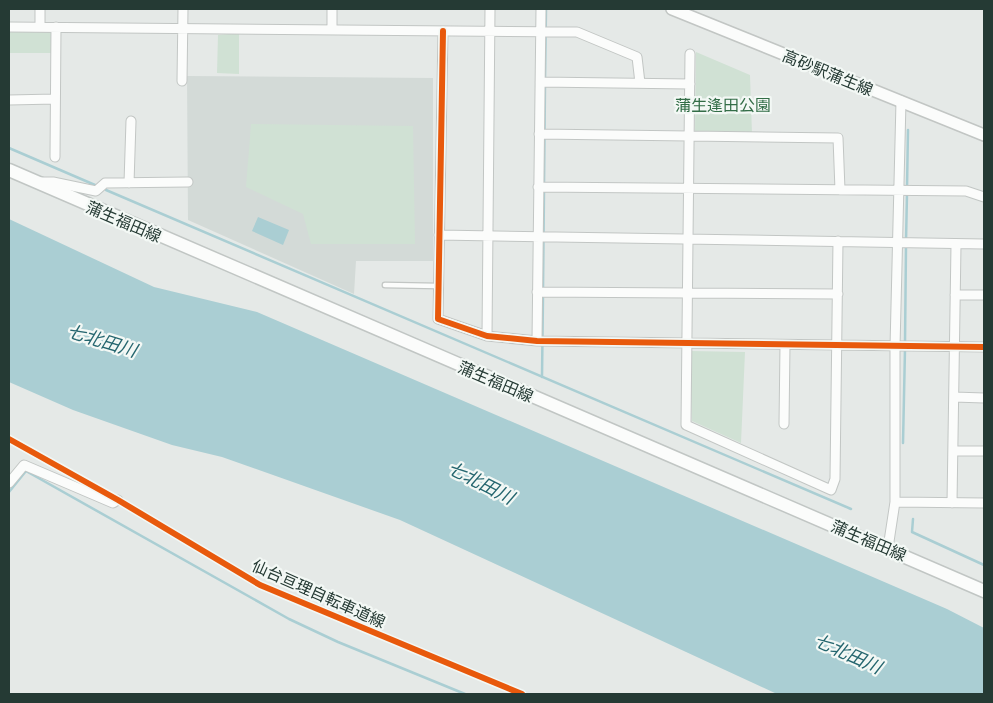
<svg xmlns="http://www.w3.org/2000/svg" width="993" height="703" font-family="Barlow,'Noto Sans JP',sans-serif">
<style>
.built{fill:#d3dad7}
.green{fill:#d0e1d4}
.water{fill:#aaced3}
.lines{fill:none;stroke-linecap:round;stroke-linejoin:round}
.stream{stroke:#aaced3;stroke-width:2.5}
.service-casing{stroke:#c2c6c4;stroke-width:7}
.minor-casing{stroke:#c2c6c4;stroke-width:11}
.tertiary-casing{stroke:#c2c6c4;stroke-width:14}
.secondary-casing{stroke:#c1c6c4;stroke-width:15}
.service{stroke:#fbfcfb;stroke-width:4.5}
.minor{stroke:#fbfcfb;stroke-width:9}
.tertiary{stroke:#fbfcfb;stroke-width:11}
.secondary{stroke:#fbfcfb;stroke-width:12}
.cycleway-casing{stroke:#f3f8f5;stroke-width:9}
.cycleway{stroke:#e8590c;stroke-width:6}
.labels{text-anchor:middle;dominant-baseline:central;stroke-width:4.5;stroke-linejoin:round;paint-order:stroke}
.street-label{font-size:16px;fill:#253a34;stroke:#f3f8f5}
.park-label{font-size:16px;fill:#336d47;stroke:#f3f8f5}
.water-label{font-size:18px;font-style:italic;fill:#25666f;stroke:#f3f8f5}
</style>
<rect width="100%" height="100%" fill="#e5e9e7"/>
<!-- built -->
<path class="built" d="M187,76L433,78V261H356L354,294L188,220Z"/>
<!-- green -->
<path class="green" d="M52,31L51,53H9V32Z
M239,33V74L217,73L218,35Z
M696,52L750,75L752,134L695,133Z
M251,124L413,126L415,244H311L303,214L246,187Z
M690,351L745,352L741,443L692,421Z"/>
<!-- water -->
<path class="water" d="M258,217L289,230L283,245L252,231Z
M9,219L154,287L257,312L947,609L984,628V694H777L400,520L222,457L172,445L73,410L9,382Z"/>
<g class="lines">
<!-- stream -->
<path class="stream" d="M545,80L546,9
M9,148L95,185
M544,185L545,85
M907,188L908,130
M106,190L851,509
M906,241L907,194
M543,290L544,190
M905,343L906,246
M542,377L543,295
M903,443L905,349
M9,492L26,471L289,619L338,642L465,694
M913,519L912,532L984,565"/>
<!-- service casing -->
<g class="service-casing">
<path id="service" d="M385,285L438,286"/>
</g>
<!-- minor casing -->
<g class="minor-casing">
<path id="minor" d="M9,27L577,32L637,57L640,83
M40,27V9
M332,30V9
M443,31L438,319L487,336L537,341L984,347
M690,54L686,425L831,490L835,479L838,241
M182,81L183,9
M540,82L690,84
M9,100L55,99
M539,134L838,138L840,190
M55,157L56,27
M42,182H53L96,191L105,183L188,182
M129,183L131,121
M538,187L966,191L984,197
M439,235L984,244
M537,292L838,294
M955,295H984
M487,336L490,9
M537,341L541,9
M954,397L984,398
M784,424L785,345
M954,451H984
M9,483L24,465L113,503L118,500
M895,502L984,503
M952,503L956,245
M888,548L895,502V347L901,101"/>
</g>
<!-- tertiary casing -->
<g class="tertiary-casing">
<path id="tertiary" d="M672,9L984,135"/>
</g>
<!-- secondary casing -->
<g class="secondary-casing">
<path id="secondary" d="M9,170L984,591"/>
</g>
<!-- service -->
<use href="#service" class="service"/>
<!-- minor -->
<use href="#minor" class="minor"/>
<!-- tertiary -->
<use href="#tertiary" class="tertiary"/>
<!-- secondary -->
<use href="#secondary" class="secondary"/>
<!-- cycleway casing -->
<g class="cycleway-casing">
<path id="cycleway" d="M443,31L438,319L487,336L537,341L984,347
M9,439L118,500L260,585L522,694"/>
</g>
<!-- cycleway -->
<use href="#cycleway" class="cycleway"/>
</g>
<g class="labels">
<!-- street labels -->
<g class="street-label">
<text transform="translate(828 72) rotate(22)">高砂駅蒲生線</text>
<text transform="translate(124 221) rotate(23)">蒲生福田線</text>
<text transform="translate(496 381) rotate(23)">蒲生福田線</text>
<text transform="translate(869 540) rotate(23)">蒲生福田線</text>
<text transform="translate(319 593) rotate(24)">仙台亘理自転車道線</text>
</g>
<!-- park labels -->
<g class="park-label">
<text x="723" y="104">蒲生逢田公園</text>
</g>
<!-- water labels -->
<g class="water-label">
<text transform="translate(102 340) rotate(17)">七北田川</text>
<text transform="translate(481 482) rotate(27)">七北田川</text>
<text transform="translate(848 653) rotate(24)">七北田川</text>
</g>
</g>
<!-- border -->
<rect width="993" height="703" fill="none" stroke="#253a34" stroke-width="20"/>
</svg>
